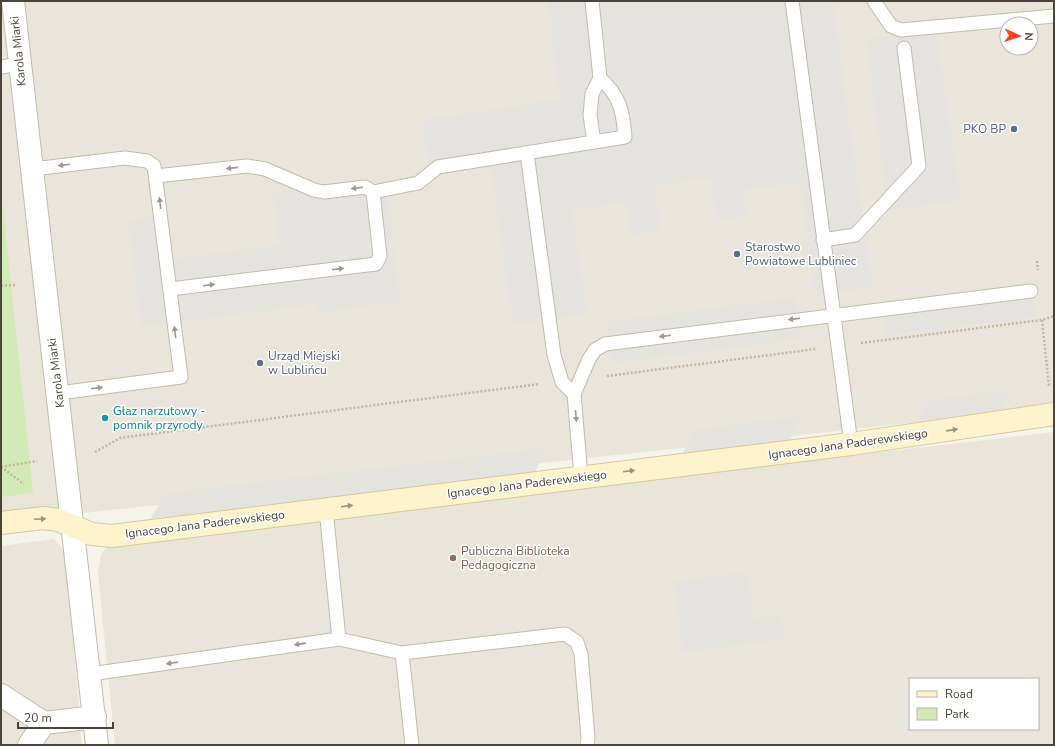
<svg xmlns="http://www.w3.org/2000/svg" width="1055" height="746" font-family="'Nunito Sans',sans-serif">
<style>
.residential{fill:#eae5da;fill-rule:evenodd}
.green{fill:#d2eab5}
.parking{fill:#e5e3e0}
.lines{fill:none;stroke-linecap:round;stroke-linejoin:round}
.lane-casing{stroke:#c2bbae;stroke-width:15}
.street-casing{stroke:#c2bbae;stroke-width:24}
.secondary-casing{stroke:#d6c79b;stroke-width:24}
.path{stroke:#c4b79f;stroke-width:2.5;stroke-dasharray:2 2;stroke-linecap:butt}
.lane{stroke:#fff;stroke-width:13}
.street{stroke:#fff;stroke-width:22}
.secondary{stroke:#fff3cd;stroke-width:22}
.oneway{fill:#9c9892}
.oneway2{fill:#9c937c}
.service-dot{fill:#5c6f8a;stroke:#fff;stroke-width:1.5}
.culture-dot{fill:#0f9aa8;stroke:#fff;stroke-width:1.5}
.education-dot{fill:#8d6e63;stroke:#fff;stroke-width:1.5}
.labels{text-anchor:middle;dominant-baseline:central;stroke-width:3;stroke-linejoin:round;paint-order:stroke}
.street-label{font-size:12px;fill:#4b4439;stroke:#fff}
.service-label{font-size:12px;fill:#4e5e75;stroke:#fff;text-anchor:start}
.culture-label{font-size:12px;fill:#0d838f;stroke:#fff;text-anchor:start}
.education-label{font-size:12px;fill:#785e54;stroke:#fff;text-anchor:start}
</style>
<rect width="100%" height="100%" fill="#f6f3ec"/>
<!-- residential -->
<path class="residential" d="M1,1H1054V402L1039,409L1,522ZM1007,24H1031V48H1007Z
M1054,432V745H115L98,573L101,554L108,546L125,539ZM910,679H1038V729H910Z
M54,539L66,554L82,745H1V546Z"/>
<!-- green -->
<path class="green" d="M1,190L33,493L1,497Z"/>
<!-- parking -->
<path class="parking" d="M548,1H848L833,4L872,287L815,296L800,183L744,190L747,216L717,221L711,178L655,185L661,230L631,235L626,202L572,210L587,314L513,325L490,163L430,173L422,120L560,99Z
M936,30L961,201L888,210L866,39Z
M386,180L400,302L319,313L317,304L141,327L128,220L168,215L173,259L279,245L273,192Z
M1033,294L1036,317L885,336L882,312Z
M796,297L801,339L612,363L607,322Z
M1010,390L999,414L917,424L928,400Z
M802,416L790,440L682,455L694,430Z
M545,448L534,475L150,519L166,493Z
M748,572L754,619L781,615L784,640L683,652L674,581Z"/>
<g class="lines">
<!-- lane casing -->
<g class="lane-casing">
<path id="lane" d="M792,1L851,444
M874,1L891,26L901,30L1054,16
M1,67L20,64
M594,142L625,137C623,111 620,96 600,78
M527,153L554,355L562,382L574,394
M33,169L125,158L147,161L154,166L181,377L59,393
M156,176L247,166L265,169L314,190L324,192L365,187L373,192L380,256L376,264L170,289
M373,192L418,183L438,167L594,142L590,115L592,94L600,78L592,1
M823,240L855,235L919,166L904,48
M581,477L574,394L589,359L595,350L605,344L1031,291
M326,509L339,639
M402,653L412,745
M90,674L339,639L402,653L565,634L577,642L581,654L588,738L587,745"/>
</g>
<!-- street casing -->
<g class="street-casing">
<path id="street" d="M13,1L97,745
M1,695L44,723
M29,745L44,723L95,717"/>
</g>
<!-- secondary casing -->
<g class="secondary-casing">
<path id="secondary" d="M1,523L43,518L58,520L92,534L112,536L851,444L1054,414"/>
</g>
<!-- path -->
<path class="path" d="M1037,261L1038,270
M1,286L16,285
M1042,320L1049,386
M861,343L1042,320L1054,316
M607,376L816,349
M95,452L120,438L539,384
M1,467L37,461
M1,467L24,484"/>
<!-- lane -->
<use href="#lane" class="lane"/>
<!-- street -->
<use href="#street" class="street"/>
<!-- secondary -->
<use href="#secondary" class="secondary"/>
</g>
<!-- one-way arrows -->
<defs><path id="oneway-solid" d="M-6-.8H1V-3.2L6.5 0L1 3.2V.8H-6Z"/></defs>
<g class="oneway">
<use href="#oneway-solid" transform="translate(64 165) rotate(173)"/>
<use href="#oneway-solid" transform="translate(232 168) rotate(174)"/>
<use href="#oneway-solid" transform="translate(357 188) rotate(173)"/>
<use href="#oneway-solid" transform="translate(160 203) rotate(-97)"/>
<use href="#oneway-solid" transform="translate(338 269) rotate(-7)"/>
<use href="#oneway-solid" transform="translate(209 285) rotate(-7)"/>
<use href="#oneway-solid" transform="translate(794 319) rotate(173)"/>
<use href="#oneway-solid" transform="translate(175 332) rotate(-97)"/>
<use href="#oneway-solid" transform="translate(665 336) rotate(173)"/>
<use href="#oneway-solid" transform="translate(97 388) rotate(-7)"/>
<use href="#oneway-solid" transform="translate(576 416) rotate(85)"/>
<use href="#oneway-solid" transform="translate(300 644) rotate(172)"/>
<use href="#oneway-solid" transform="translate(172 663) rotate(172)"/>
</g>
<g class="oneway2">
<use href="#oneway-solid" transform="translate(952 430) rotate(-8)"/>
<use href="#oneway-solid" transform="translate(629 471) rotate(-7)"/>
<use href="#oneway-solid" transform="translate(347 506) rotate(-7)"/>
<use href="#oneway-solid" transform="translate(40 519) rotate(-3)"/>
</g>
<!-- markers -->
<g class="service-dot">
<circle cx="1014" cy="129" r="4"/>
<circle cx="737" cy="254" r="4"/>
<circle cx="260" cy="363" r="4"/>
</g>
<circle class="culture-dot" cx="105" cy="418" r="4"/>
<circle class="education-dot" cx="453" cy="558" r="4"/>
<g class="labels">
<!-- street labels -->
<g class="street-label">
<text transform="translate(18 51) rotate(-96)">Karola Miarki</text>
<text transform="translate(56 373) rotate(-97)">Karola Miarki</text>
<text transform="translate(848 444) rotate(-8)">Ignacego Jana Paderewskiego</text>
<text transform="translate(527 484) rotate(-7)">Ignacego Jana Paderewskiego</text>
<text transform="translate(205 524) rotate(-7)">Ignacego Jana Paderewskiego</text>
</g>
<!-- service labels -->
<g class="service-label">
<text x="1006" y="129" text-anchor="end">PKO BP</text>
<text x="745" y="247">Starostwo<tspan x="745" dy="14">Powiatowe Lubliniec</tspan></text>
<text x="268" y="356">Urząd Miejski<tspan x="268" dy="14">w Lublińcu</tspan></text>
</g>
<!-- culture labels -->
<g class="culture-label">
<text x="113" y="411">Głaz narzutowy -<tspan x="113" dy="14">pomnik przyrody</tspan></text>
</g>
<!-- education labels -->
<g class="education-label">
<text x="461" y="551">Publiczna Biblioteka<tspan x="461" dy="14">Pedagogiczna</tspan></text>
</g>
</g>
<!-- border -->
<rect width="1055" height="746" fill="none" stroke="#4b4439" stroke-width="4"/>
<!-- legend -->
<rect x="909" y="678" width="130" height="52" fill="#ffffff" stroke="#b7b4b0"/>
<rect x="917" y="691" width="20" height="6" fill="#fff3cd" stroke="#b7b4b0"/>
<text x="945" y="698" font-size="12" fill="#4b4439">Road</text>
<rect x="917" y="708" width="20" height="12" fill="#d2eab5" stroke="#b7b4b0"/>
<text x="945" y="718" font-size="12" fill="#4b4439">Park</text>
<!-- north arrow -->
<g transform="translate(1019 36) rotate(93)"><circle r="19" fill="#ffffff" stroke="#b7b4b0"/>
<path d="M0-3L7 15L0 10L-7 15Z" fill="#fc3f1d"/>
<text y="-6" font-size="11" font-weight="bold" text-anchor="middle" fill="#4b4439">N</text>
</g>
<!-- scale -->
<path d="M18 722v6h95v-6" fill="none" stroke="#4b4439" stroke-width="2"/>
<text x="24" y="722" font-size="12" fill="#4b4439" stroke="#ffffff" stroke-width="3" paint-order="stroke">20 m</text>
</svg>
